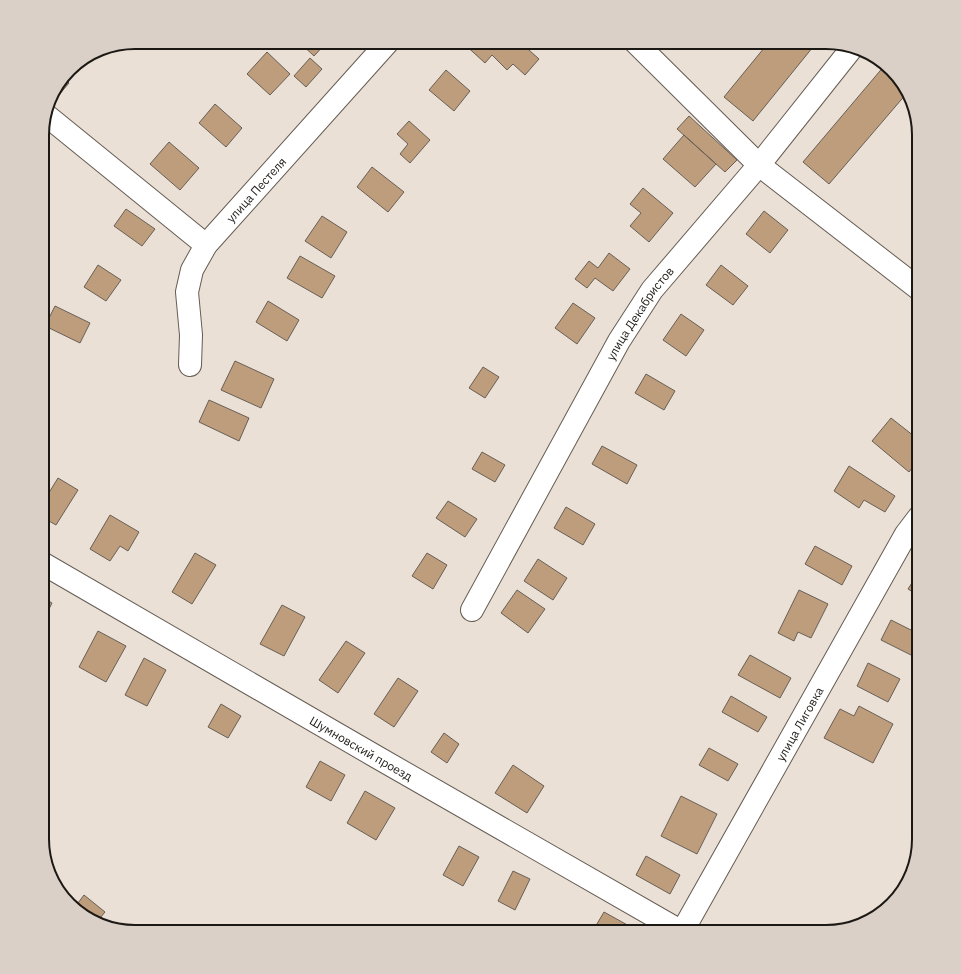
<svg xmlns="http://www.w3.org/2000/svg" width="961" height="974" font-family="'IBM Plex Sans',sans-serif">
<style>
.building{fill:#be9d7c;stroke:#685f56}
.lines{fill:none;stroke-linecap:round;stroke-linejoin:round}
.minor-casing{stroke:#655c53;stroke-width:24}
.minor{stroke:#fff;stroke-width:22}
.labels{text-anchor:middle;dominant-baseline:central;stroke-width:3;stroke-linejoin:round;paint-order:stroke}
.street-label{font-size:12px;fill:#1c1915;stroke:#ebe0d6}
.rim{fill:none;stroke:#1c1915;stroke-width:2}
</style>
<rect width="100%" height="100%" fill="#ebe0d6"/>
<!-- building -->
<path class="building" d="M299,42H327L314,56Z
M462,42H520L539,59L525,75L513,64L507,70L492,55L485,63Z
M769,42H817L753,121L724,97Z
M267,52L290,74L270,95L247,74Z
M310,58L322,69L306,87L294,76Z
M885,65L897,76L907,93L829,184L803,162Z
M446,70L470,91L454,111L429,90Z
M64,78L69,83L53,102L50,99L52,94Z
M215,104L242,128L226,147L199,123Z
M689,116L737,160L725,172L677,129Z
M409,121L430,140L410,163L400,154L408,144L397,134Z
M684,135L716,164L695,187L663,159Z
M169,142L199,168L180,190L150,164Z
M372,167L404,192L388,212L357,187Z
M643,188L673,213L649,242L630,226L641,213L630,204Z
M126,209L155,229L142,246L114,226Z
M764,211L788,230L770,253L746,234Z
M322,216L347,232L331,258L305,241Z
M609,253L630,269L613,291L595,278L587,288L575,279L589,261L598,268Z
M300,256L335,276L322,298L287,278Z
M98,265L121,280L106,301L84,287Z
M721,265L748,286L733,305L706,285Z
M268,301L299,320L287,341L256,322Z
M573,303L595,318L577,344L555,328Z
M55,306L90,323L80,343L45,326Z
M681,314L704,330L686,356L663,340Z
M235,361L274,379L261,408L221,390Z
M483,367L499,377L485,398L469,388Z
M646,374L675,391L664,410L635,393Z
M919,385V398L912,392Z
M209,400L249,418L239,441L199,422Z
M891,418L919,440V459L909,472L872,441Z
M602,446L637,465L627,484L592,464Z
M482,452L505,465L495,482L472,469Z
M849,466L895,496L885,512L864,500L859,508L834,491Z
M58,478L78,490L56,525L42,517V504Z
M448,501L477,519L465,537L436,518Z
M566,507L595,524L583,545L554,528Z
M110,515L139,532L128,551L120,546L110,561L90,549Z
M815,546L852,566L842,585L805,564Z
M195,553L216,565L192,604L172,592Z
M427,553L447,565L433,589L412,576Z
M538,559L567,578L553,600L524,581Z
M919,572V596L908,589Z
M517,590L545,609L528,633L501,613Z
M799,590L828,604L811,638L798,632L794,641L778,633Z
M42,597L52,603L42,623Z
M282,605L305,617L284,656L260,644Z
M891,620L919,634V659L881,640Z
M98,631L126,646L106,682L79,667Z
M346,641L365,653L338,693L319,680Z
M750,655L791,678L780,698L738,675Z
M144,658L166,670L147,706L125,695Z
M868,663L900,679L888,702L857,686Z
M398,678L418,691L394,727L374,714Z
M731,696L767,717L758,732L722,712Z
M221,704L241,716L228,738L208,727Z
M859,706L893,724L873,763L824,738L840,709L854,716Z
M444,733L459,744L447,763L431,752Z
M709,748L738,764L728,781L699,765Z
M320,761L345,775L331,801L306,787Z
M513,765L544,786L527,813L495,793Z
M365,791L395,808L376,840L347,823Z
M681,796L717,814L697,854L661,836Z
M459,846L479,857L463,886L443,875Z
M646,856L680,875L670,894L636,875Z
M513,871L530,879L515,910L498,901Z
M84,895L105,912L96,923L75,907Z
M604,912L640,932H600L594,929Z"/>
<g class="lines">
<!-- minor casing -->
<g class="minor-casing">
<g id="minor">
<path d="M635,42L759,165L919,289"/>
<path d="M46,115L206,245"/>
<path id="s1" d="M190,365L191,335L187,292L192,270L206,245L388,42"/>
<path id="s2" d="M42,563L375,756L682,932"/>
<path id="s3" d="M472,610L619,341L652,290L759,165L852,48"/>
<path id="s4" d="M682,932L906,534L919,517"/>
</g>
</g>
<!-- minor -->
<use href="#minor" class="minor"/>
</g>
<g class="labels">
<!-- street labels -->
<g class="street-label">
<text stroke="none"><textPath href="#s1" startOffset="199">улица Пестеля</textPath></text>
<text stroke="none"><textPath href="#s3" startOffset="341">улица Декабристов</textPath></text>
<text stroke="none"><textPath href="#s4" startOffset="239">улица Лиговка</textPath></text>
<text stroke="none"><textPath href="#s2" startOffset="369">Шумновский проезд</textPath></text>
</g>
</g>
<!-- crop -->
<path d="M0 0H961V974H0ZM135 49H826A86 86 0 0 1 912 135V839A86 86 0 0 1 826 925H135A86 86 0 0 1 49 839V135A86 86 0 0 1 135 49Z" fill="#dad0c7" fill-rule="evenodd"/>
<path class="rim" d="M135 49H826A86 86 0 0 1 912 135V839A86 86 0 0 1 826 925H135A86 86 0 0 1 49 839V135A86 86 0 0 1 135 49Z"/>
</svg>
